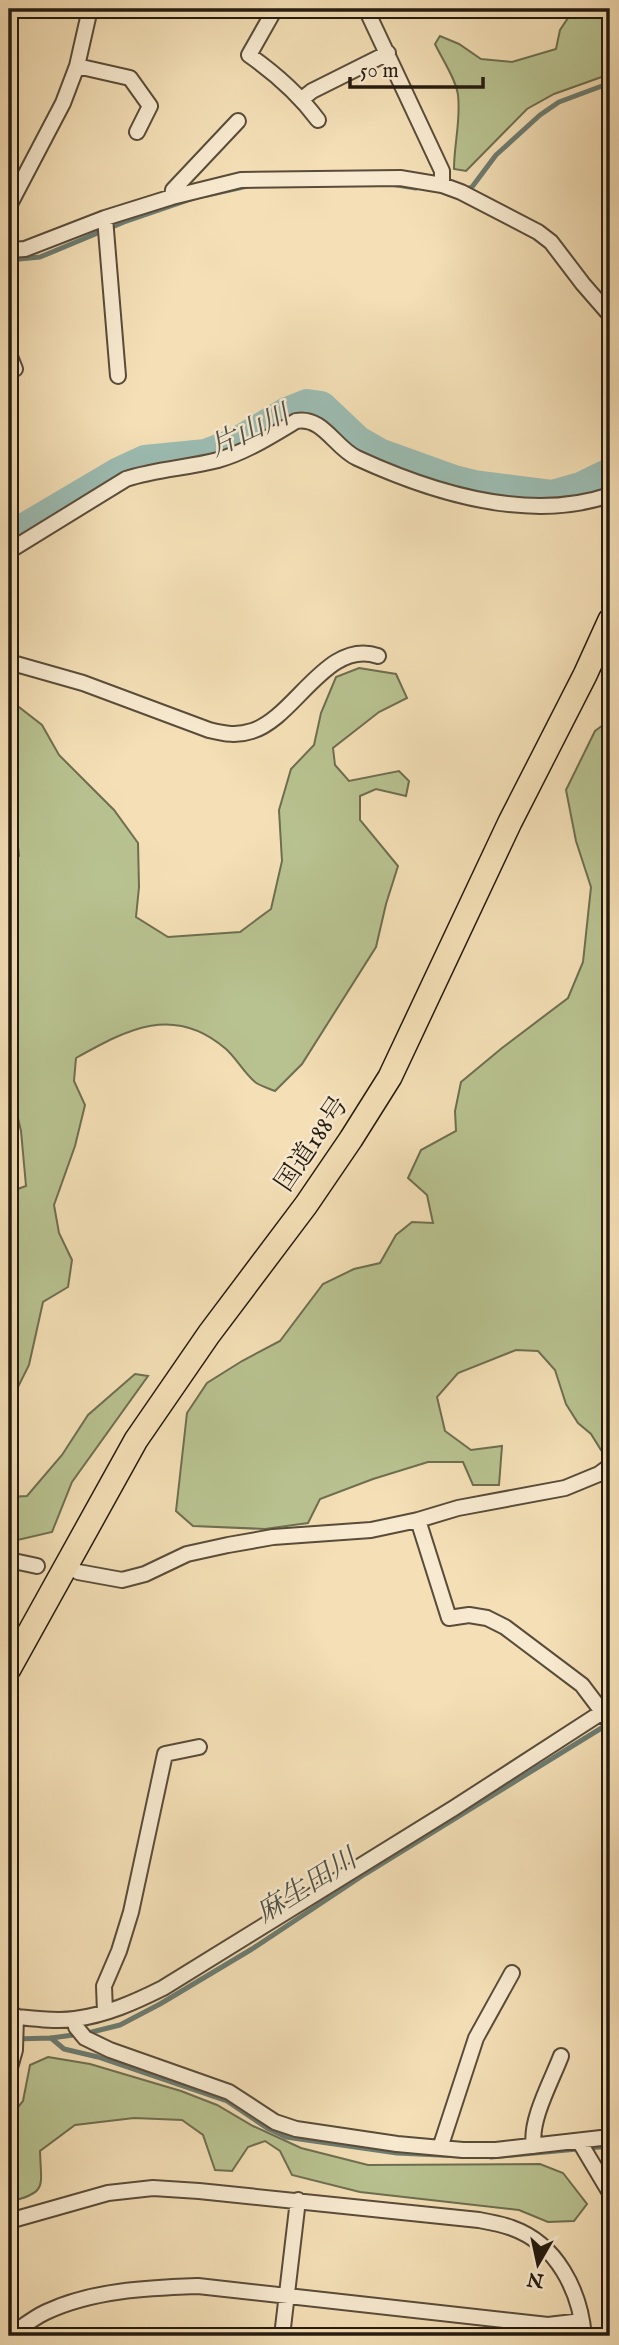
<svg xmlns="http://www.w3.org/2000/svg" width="619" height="2345" font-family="'IM FELL English','Noto Serif JP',serif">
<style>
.green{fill:#b8c290;stroke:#6e6e50;stroke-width:2}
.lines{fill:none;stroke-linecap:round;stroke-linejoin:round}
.stream{stroke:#6c7c71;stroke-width:5}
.river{stroke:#9cbcb2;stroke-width:32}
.minor-casing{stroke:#594c3a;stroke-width:18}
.trunk-casing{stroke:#251b10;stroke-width:26}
.minor{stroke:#f8ead0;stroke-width:14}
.trunk{stroke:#f4dfb6;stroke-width:23}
.labels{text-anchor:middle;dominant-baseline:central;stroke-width:5;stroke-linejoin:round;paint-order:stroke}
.street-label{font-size:26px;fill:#251b10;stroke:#f8ead0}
.water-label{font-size:28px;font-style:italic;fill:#4f5349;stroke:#f8ead0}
</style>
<rect width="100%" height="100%" fill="#f4dfb6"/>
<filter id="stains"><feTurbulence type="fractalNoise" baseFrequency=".00286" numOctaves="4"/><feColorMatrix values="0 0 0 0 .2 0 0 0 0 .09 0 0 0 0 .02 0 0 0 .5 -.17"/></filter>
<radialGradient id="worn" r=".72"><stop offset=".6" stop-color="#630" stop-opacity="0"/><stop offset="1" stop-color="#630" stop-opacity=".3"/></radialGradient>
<!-- green -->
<path class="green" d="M574,9H610V74L554,94L527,109L466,171L454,169C454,144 461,120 458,95C456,79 442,59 435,44L440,36L459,44L481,59L512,62L556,49L560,30Z
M359,668L396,674L407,698L379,712L333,748L335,765L349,781L399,771L409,781L406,796L376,789L360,796V820L398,866L386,904L376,947L302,1064L275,1091C268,1088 260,1086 255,1082C244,1073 237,1059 226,1049C174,1004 128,1029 76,1058L74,1081L85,1105L75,1146L54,1205L59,1233L72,1260L68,1287L43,1302L29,1365L9,1405V1192L26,1186L21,1131L9,1081V866L19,856L16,828L9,823V703L15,704L42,725L59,755L114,810L138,843L139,887L136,917L168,937L240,932L271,909L282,861L279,810L291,769L314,745L321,713L336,677Z
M610,720V1447L601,1450L591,1434L578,1423L566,1404L555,1370L538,1351L516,1350L458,1373L437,1397L445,1431L471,1450L502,1446L499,1485H473L463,1462H428L373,1479L320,1499L308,1523L265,1529L193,1526L176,1511L187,1413L207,1383L242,1361L280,1341L323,1284L354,1269L380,1263L396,1235L412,1222L433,1223L427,1195L408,1178L421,1150L456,1131L455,1111L461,1082L502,1048L568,998L583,962L591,887L576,841L566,790L595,731Z
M135,1374L148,1376L72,1482L52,1532L9,1542V1497L27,1496L62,1455L88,1415Z
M48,2057L90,2064L181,2091L217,2105L253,2126L301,2148L368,2165L540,2164L563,2173L587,2204L574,2221L548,2222L519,2210L360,2192L292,2175L280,2151L265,2141L248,2147L232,2171L215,2170L203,2135L182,2120L134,2118L75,2125L40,2151C41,2188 48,2192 9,2202V2118L23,2101L30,2065Z"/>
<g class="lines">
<!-- stream -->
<path class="stream" d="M391,184L416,188
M463,190L472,187L496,155L540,115L559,102L610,83
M207,195L252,185
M9,260L40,257L124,222L194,198
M51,2038L64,2049L98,2057L227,2101L267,2128L286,2137L397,2153L461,2156
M15,2039L51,2038L88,2033L120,2025L160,2004L252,1949L365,1874L608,1724
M491,2157L610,2146"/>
<!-- river -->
<path class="river" d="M9,538L119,473L145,461L206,455L237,443L287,413L307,405L321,407L358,442L379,454L454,481L474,486L553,496L581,488L610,474"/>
<!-- minor casing -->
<g class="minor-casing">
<path id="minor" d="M275,9L249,55C276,74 298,93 318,120
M366,9L442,171V185
M77,66L130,78L150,106L137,132
M302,99L312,91L388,53
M172,197L173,190L238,121
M9,206L63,103L77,66L90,9
M105,218L118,376
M9,250L25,249L105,218L172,197L241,180L400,178L442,185L461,192L538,232L551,242L583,284L610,315
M9,354L15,369
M9,551L126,479C156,469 188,468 218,460C246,452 271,436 296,421C323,416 335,448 357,458C433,493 528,523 610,495
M9,662L83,683L209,730C225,734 237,736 252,731C295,718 327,638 378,656
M418,1520L449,1618L469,1615L487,1618L505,1627L582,1685L610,1722
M9,1560L37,1566
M78,1572L122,1580L145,1574L187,1554L228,1545L273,1537L371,1530L418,1520L458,1508L565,1488L599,1474L610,1466
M105,2012L104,1986L119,1951L131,1912L165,1754L199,1747
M9,2016C30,2018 53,2022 75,2019C106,2015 135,2002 163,1988L454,1808L610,1707
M75,2019L76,2027L85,2038L110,2050L229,2092L275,2122L296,2129L397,2144L463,2150H496L610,2137
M9,2071L15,2050L16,2016
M579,2141L610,2193
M534,2146C529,2121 552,2080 561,2056
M440,2148L476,2038L512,1973
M9,2221L108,2193L153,2188L199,2191L479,2220C490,2222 501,2224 512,2228C557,2244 580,2291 584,2336
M9,2336C21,2328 33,2318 46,2312C93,2290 147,2288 198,2286L548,2325L582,2321
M282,2336L298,2200"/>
</g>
<!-- trunk casing -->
<g class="trunk-casing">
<path id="trunk" d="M9,1669L136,1440L209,1334L306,1205L351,1139L390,1077L510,822L585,675L610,620"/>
</g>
<!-- minor -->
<use href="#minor" class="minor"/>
<!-- trunk -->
<use href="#trunk" class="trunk"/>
</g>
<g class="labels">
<!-- street labels -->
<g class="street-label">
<text transform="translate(312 1144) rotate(-56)">国道188号</text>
</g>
<!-- water labels -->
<g class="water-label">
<text transform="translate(250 432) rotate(-25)">片山川</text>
<text transform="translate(307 1887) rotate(-32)">麻生田川</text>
</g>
</g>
<!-- margin -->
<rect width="619" height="2345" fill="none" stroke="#f4dfb6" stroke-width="35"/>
<rect x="10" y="10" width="598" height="2324" fill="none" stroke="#251b10" stroke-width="3.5"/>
<rect x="18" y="18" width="584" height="2310" fill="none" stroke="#251b10" stroke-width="2"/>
<!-- north arrow -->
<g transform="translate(538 2264) rotate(189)" stroke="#f8ead0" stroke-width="5" paint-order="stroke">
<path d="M0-5L12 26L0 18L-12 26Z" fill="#251b10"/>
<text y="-10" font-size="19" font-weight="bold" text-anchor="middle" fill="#251b10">N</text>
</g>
<!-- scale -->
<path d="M350 77v10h133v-10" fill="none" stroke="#251b10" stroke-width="3.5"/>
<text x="360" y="77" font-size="21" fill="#251b10" stroke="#f8ead0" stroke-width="5" paint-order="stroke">50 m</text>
<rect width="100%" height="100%" filter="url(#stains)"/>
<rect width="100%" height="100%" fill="url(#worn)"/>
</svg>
